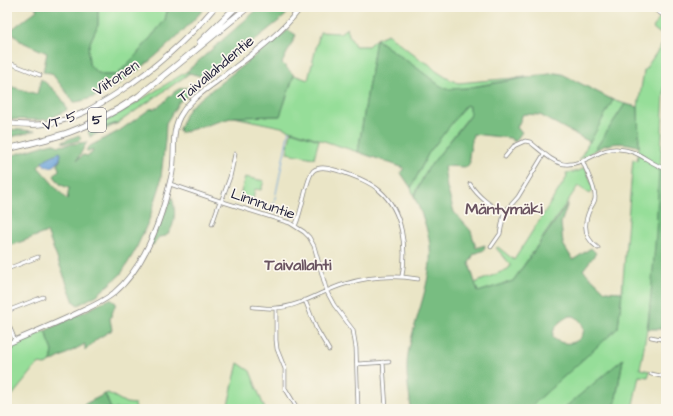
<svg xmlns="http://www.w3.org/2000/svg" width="673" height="416" font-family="'Architects Daughter',sans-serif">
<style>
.green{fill:#96de99;stroke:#5c806a}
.forest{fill:#78bd81;stroke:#4d705e;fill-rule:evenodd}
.water{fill:#6ba3d9;stroke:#46628a}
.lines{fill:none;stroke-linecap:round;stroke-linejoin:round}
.stream{stroke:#6ba3d9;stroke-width:1}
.street-casing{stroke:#868480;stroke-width:4.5}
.secondary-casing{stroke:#868480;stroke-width:6}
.highway-casing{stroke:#868480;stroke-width:7}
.street{stroke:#fff;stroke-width:3}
.secondary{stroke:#fff;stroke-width:4.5}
.highway{stroke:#fff;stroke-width:5.5}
.labels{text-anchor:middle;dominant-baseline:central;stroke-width:3.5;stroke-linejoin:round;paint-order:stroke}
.shield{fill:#fbf7ec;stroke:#636270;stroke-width:1}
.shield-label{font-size:14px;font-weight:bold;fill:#22223b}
.street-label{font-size:15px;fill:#22223b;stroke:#fbf7ec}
.neighbourhood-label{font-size:16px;font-weight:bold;fill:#6a5461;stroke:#fbf7ec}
</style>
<rect width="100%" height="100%" fill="#fbf7ec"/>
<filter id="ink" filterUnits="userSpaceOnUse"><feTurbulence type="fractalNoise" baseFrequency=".025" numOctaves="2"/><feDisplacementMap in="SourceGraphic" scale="8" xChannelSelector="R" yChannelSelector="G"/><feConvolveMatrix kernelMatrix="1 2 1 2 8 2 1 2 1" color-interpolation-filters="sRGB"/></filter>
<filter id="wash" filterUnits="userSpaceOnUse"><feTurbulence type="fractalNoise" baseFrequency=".012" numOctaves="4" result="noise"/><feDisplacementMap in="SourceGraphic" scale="16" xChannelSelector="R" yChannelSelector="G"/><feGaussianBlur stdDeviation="0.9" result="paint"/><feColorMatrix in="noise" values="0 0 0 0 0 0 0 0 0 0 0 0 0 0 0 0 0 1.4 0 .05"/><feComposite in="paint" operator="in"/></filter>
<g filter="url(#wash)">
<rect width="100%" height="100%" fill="#eae5c6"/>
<!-- green -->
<path class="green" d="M98,7H168L165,20L137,54L117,75H103L95,71L89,64L88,50L91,40L98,25Z
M662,14L666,16V77H665C659,174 659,274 640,369L650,371L648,377L639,376L632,409H614L623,360L563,409H528L618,327L622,292L633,159L637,161L639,147L638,107L644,71L663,43V36L653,28Z
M347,28L349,35L355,46H368L376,39L388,34L419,59L429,64L436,71L447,78L458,83L526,77L466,88L447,90L439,85L417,68L376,39L358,152L281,127L234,117L280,116L294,75L308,80L320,32L340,33Z
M186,72L190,73L118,123L88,131L102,124Z
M613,100L625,104L594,151L579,160Z
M466,105L470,107V115L427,170L414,196L411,188L428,154Z
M291,131L319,140L314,158L287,153Z
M585,167L594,189L590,194L578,186L513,281L478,292L475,283L508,269L511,265L496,248L498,247L514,260L567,177L566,173L579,171Z
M245,177L264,181L261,190L255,189L253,199L251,200L240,196Z
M45,331L53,351L51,362L45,365L38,364L7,402V346Z
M238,363L250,371L265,409H227Z
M108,393L126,403L135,404L136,409H111L105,394Z"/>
<!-- forest -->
<path class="forest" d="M35,7H98V25L91,40L88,50L89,64L95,71L103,75H117L137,54L165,20L168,7H178L179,9H183L186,7H206C177,38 119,96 76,102H74L53,75L51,73L43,72L47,53L20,41L13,33L7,37V33L37,10Z
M260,7H291L285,16L207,78L186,72Z
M288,30L296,35L282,63L294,75L280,116L234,117L180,133L179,129L186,113L191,106Z
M376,39L417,68L439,85L447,89L466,88L555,73L562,74L613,100L590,142L540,115L523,114L517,128L522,132L515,142L510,138L473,134L469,156L470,162L467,167L444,166L447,188L454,212L471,231L476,248L485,245L484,250L474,254L469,263L478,292L513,281L568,203L561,223L563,244L573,260L591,248L596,253L583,270L605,291L622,292L618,328L528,409H411C409,390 405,373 408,354C414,319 433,281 430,246C428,228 421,212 414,196L427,170L470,116V107L466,105L428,154L411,188L401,173L404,168L358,152ZM569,316H574C597,330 574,354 553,338C551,328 561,320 569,316Z
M41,79C52,88 63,96 67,110L49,119L40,120L7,119V88L9,86L37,94Z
M199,87L179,102L166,123L165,141L160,186L149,220L135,251L121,274L97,295L78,305L74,302L47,232L7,247V190L11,179L7,173V157L52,143L59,146L87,142L77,160L83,155L88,156L92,153L93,149L88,151L86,150L90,146L119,131L150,109C164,108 167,95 179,89C185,87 193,87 199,87ZM61,159L58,164L59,170L54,176L61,185L69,188L67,200L38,167L42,162Z
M625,104L638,107L639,147C625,141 607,142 594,151Z
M118,123L90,137L88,131Z
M7,129L35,131L7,138Z
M79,135L81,139C76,142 68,144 62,142Z
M659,168L666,178V316H664L661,329H648L656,233Z
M172,197C176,211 176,225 166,236L159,237L153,245L150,244Z
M110,299L116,303L110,319L112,330L97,339L85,351V344L51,362L53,351L45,331Z
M623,359L614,409H563Z
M105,394L111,409H75Z"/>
<!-- water -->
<path class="water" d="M60,152L61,153C61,164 49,173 42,162L47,158Z"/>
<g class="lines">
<!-- stream -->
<path class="stream" d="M273,208L289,130"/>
</g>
</g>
<g filter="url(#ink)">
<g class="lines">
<!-- street casing -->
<g class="street-casing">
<path id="street" d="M7,62L40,75
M505,157L514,146L525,141L530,142C556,163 562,173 595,155C603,151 610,148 618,149C639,150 648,163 666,169
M583,162C586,171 596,188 595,198C595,202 592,205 590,209C583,224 584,238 598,248
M170,184L220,201L290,223L304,232L309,237L314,246L327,292L334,305L353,330L356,348L358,409
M470,184C479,198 490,205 504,213
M221,202L230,177L235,154
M212,224L220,201
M295,226C302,213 306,178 313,171C320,165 332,169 339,171C353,176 369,181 380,191C403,211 407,248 402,276
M491,247L500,234L504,213L518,197L544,154
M7,269L38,257
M305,300L316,328L329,350
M253,307C260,307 268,309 275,308C298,308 323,290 345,284C368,277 394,275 418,279
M276,308V340L277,349L285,369V388L297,408
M7,311L43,297
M7,321L15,340
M651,337L666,340
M383,362L386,409
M357,364L389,362
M651,374L666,377
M664,409L666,399"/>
</g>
<!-- secondary casing -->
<g class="secondary-casing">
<path id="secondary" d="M652,7L666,16
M7,123C19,124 32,126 44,124C72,121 96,107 119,92C157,67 186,41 215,7
M7,344C32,333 57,323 82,311C93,306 104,301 114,293C145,267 162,217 171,178C177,158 169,131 182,113C190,100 205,90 217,81C247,58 279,37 301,7"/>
</g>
<!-- highway casing -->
<g class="highway-casing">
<path id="highway" d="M200,42L236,7
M7,149C28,144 50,139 70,132C95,123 118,110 139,96L248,7"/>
</g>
<!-- street -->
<use href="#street" class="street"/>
<!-- secondary -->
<use href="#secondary" class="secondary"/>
<!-- highway -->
<use href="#highway" class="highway"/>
</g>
</g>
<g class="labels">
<!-- shield labels -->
<rect class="shield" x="88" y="108" width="18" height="24" rx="3"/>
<g class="shield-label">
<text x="97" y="120">5</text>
</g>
<!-- street labels -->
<g class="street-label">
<text transform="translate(216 69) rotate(-40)">Taivallahdentie</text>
<text transform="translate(116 78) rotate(-34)">Viitonen</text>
<text transform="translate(60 121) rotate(-18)">VT 5</text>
<text transform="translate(263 204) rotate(19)">Linnnuntie</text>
</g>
<!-- neighbourhood labels -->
<g class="neighbourhood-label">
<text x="504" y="209">Mäntymäki</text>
<text x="298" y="265">Taivallahti</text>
</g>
</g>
<!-- margin -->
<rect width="673" height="416" fill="none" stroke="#fbf7ec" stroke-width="24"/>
</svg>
